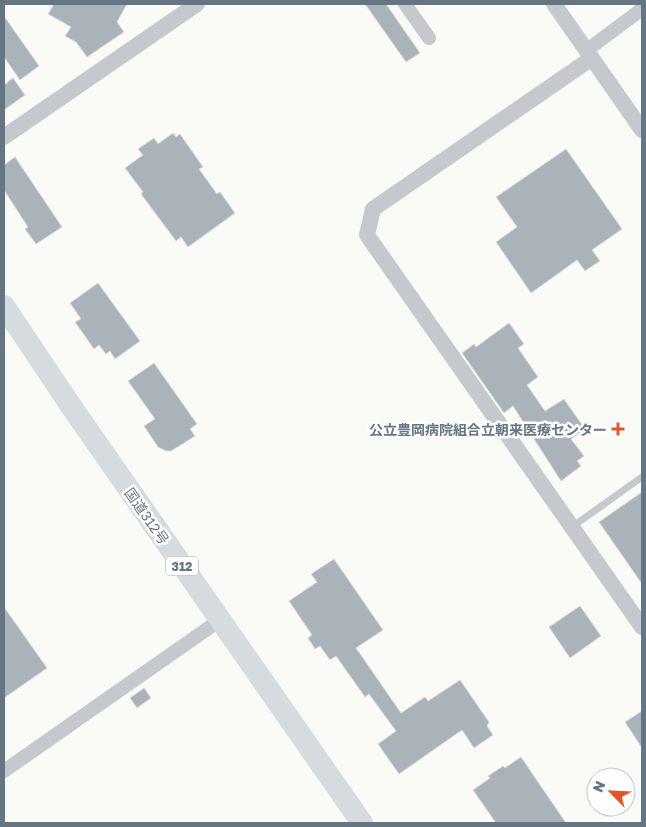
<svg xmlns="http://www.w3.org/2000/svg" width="646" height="827" font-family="'Golos Text','Noto Sans JP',sans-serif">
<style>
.building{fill:#aab3b9;stroke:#dcdcd9}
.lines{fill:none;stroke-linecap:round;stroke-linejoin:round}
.service{stroke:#c5c9cd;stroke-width:7}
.minor{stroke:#c5c9cd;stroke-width:14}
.tertiary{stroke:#c5c9cd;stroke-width:16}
.trunk{stroke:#d6dbdf;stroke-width:22}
.poi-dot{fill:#e5552c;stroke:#fff;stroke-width:2}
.labels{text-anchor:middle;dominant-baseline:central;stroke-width:5;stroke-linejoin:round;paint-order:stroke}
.shield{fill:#fff;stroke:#929fa8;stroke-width:1}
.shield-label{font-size:12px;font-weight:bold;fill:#647683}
.poi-label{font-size:14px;font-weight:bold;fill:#647683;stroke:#fff;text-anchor:end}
.street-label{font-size:14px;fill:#647683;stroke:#fff}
</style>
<rect width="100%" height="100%" fill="#fafaf7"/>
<!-- building -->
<path class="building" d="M54,4H127L117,22L124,32L87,57L76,42L65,36L71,27L48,14Z
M365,4H386L420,53L406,62Z
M4,16L39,66L20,80L4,57Z
M13,78L25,95L4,110V85Z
M173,133L176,137L180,134L203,167L199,169L217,194L220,192L235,213L188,247L181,237L176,241L141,194L143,192L125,168L143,155L138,149L154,138L158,144Z
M566,149L622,229L592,250L600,261L585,271L577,260L531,293L496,242L517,227L496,197Z
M15,157L62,227L36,244L25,229L28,227L4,190V165Z
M98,283L140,341L115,359L110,351L106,354L99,345L94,349L75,322L81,319L70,303Z
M509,323L524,344L518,348L538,377L527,385L545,411L564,399L585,429L571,439L584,456L577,461L581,466L561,481L513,406L504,413L462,353L474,344L476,347Z
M154,363L197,424L190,429L195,436L171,451H166L158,447L144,426L155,419L128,381Z
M642,492V584L599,522Z
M334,559L383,630L356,648L401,713L425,697L428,701L460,680L489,722L487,726L493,735L474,748L462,730L399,774L378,744L396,731L369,694L365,697L336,656L330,660L320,646L315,649L308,638L312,635L289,601L317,582L311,574Z
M580,606L601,636L570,658L549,627Z
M4,607L47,668L4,698Z
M144,688L151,698L137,708L130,698Z
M642,711V748L625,722Z
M521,757L566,823H496L473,790L490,778L488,776L503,766L505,768Z"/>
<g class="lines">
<!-- service -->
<path class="service" d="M572,527L642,477"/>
<!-- minor -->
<path class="minor" d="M405,4L429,38
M587,50L642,9
M4,771L220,620"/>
<!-- tertiary -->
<path class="tertiary" d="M554,4L642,130
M592,58L373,209L367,235L642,627
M4,137L197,4"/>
<!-- trunk -->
<path class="trunk" d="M4,306L73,409L362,823"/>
</g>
<!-- markers -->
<path class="poi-dot" d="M615.5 421.5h5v5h5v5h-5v5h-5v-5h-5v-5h5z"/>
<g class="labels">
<!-- shield labels -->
<rect class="shield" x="166" y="556.5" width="32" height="19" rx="4"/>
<g class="shield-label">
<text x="182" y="566">312</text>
</g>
<!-- poi labels -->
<g class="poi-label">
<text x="607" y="429">公立豊岡病院組合立朝来医療センター</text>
</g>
<!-- street labels -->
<g class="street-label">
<text transform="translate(147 516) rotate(55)">国道312号</text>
</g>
</g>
<!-- border -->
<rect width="646" height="827" fill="none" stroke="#647683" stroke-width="10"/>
<!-- north arrow -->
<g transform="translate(611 792) rotate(294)"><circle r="24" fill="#ffffff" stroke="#c1c8cd"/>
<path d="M0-4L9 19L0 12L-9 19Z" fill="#e5552c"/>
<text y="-8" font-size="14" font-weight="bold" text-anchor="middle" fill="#647683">N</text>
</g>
</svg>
